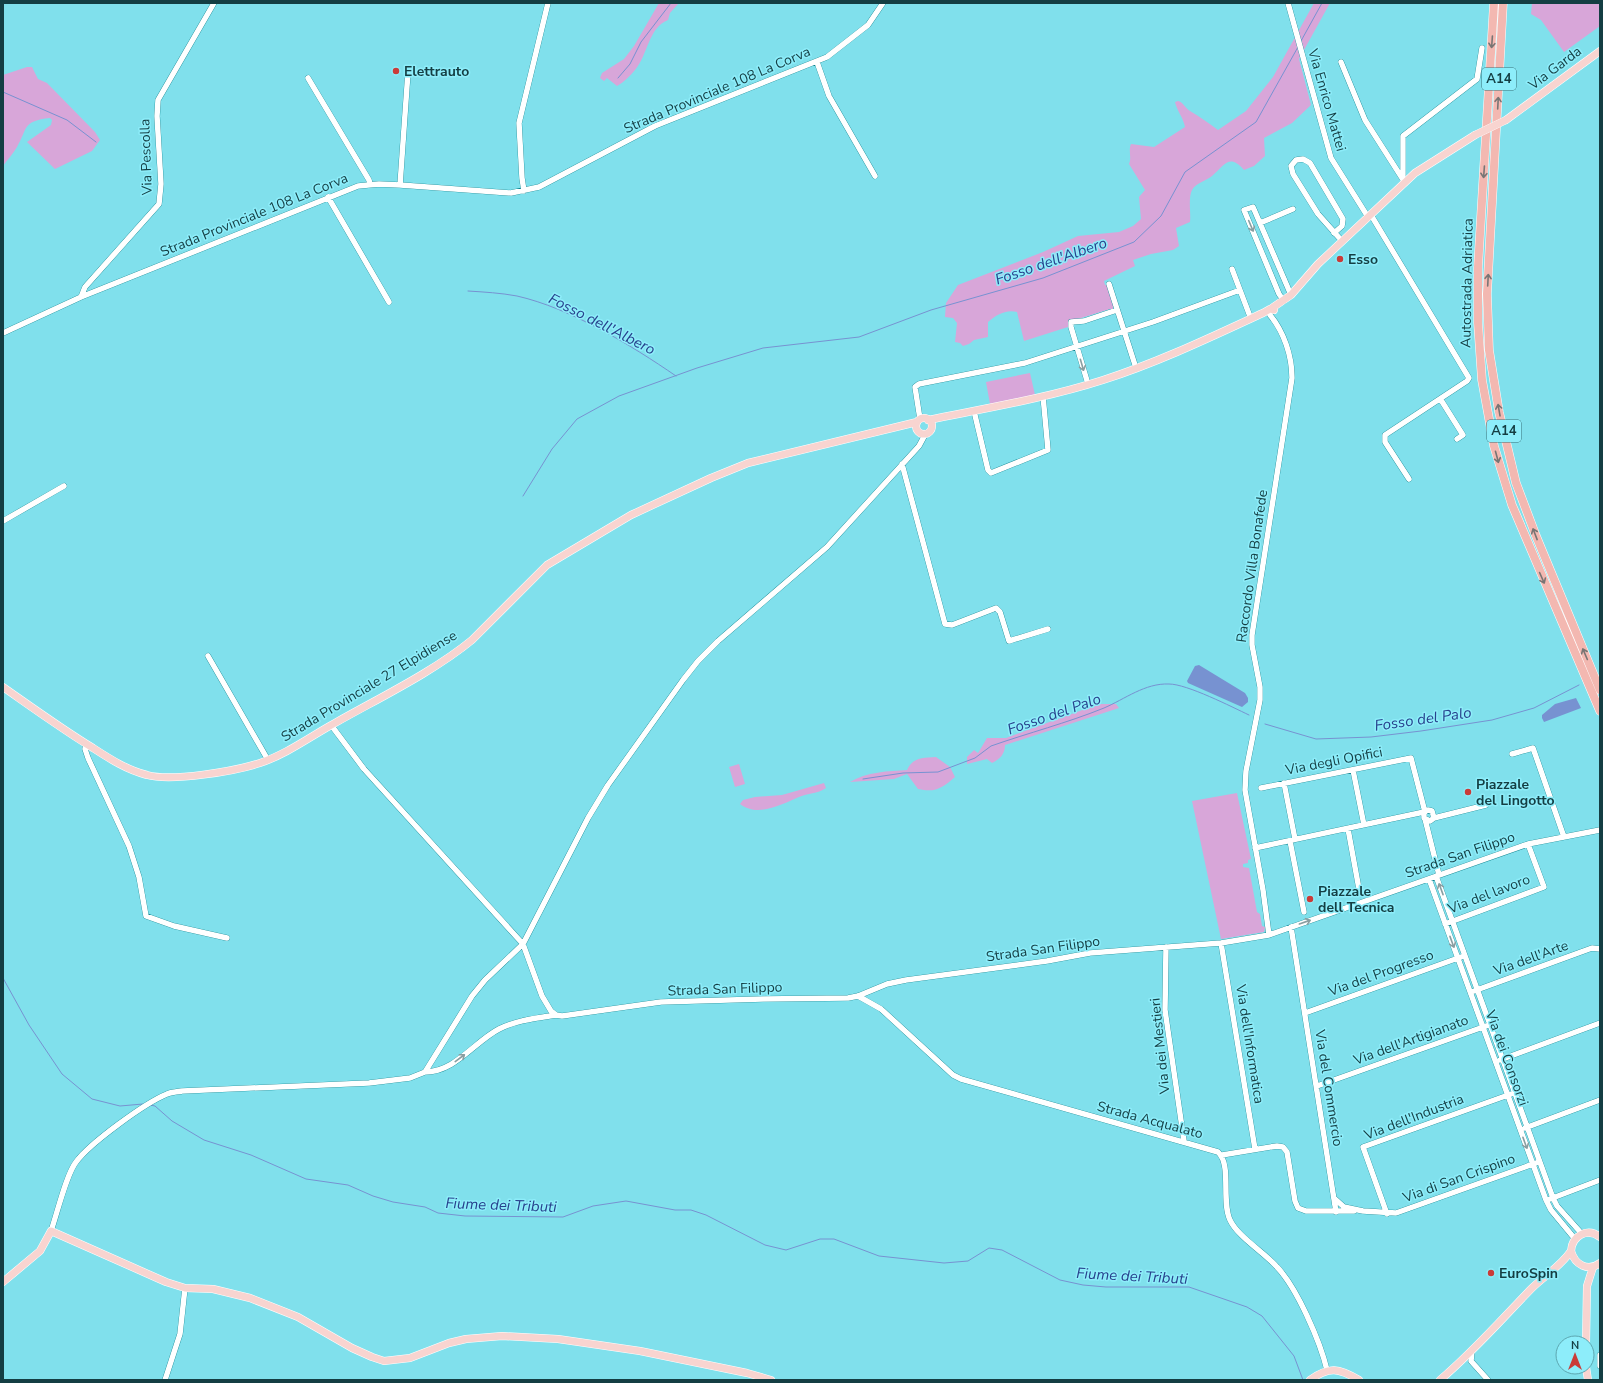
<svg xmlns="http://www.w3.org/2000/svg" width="1603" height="1383" font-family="'Nunito Sans',sans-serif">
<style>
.green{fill:#d8a6d9}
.water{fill:#7792d1}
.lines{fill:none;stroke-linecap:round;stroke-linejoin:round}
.stream{stroke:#7792d1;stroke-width:1}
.minor-casing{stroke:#037e8a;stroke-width:6}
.major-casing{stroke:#fff;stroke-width:8}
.highway-casing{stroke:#fff;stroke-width:9}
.minor{stroke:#fff;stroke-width:5.5}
.major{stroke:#f8d4d0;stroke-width:7}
.highway{stroke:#f3b8b1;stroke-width:8}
.major-bridge-casing{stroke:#fff;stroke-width:8;stroke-linecap:butt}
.major-bridge{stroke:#f8d4d0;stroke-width:7}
.oneway{stroke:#787574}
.oneway2{stroke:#8a9ea1}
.poi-dot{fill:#ca3b38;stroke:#8dedfa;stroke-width:1.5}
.labels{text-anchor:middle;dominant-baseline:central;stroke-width:3;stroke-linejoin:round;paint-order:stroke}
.shield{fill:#8dedfa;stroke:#38727a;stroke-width:1}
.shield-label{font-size:13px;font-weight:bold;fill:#143e43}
.street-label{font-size:14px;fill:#143e43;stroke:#8dedfa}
.poi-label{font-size:14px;font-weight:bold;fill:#143e43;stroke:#8dedfa;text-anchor:start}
.water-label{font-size:15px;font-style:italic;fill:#27418c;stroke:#8dedfa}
</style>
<rect width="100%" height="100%" fill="#80e0ec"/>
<!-- green -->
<path class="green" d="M659,3H679L670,13L668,20C648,28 648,55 635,70C630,76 624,82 617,86L607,78L604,81L600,78L602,73L624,59L634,46Z
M1314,3H1330L1299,59L1311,105L1292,123L1264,138L1265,156L1254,166L1244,170C1229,153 1225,165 1212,176C1206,181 1196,183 1192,190C1188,198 1191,213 1190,222L1176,228L1179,246L1173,250L1151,254L1133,260L1135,266L1104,281L1105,285H1108L1113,304V310L1110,309L1081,318L1083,320L1069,321L1068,327L1024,341L1017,312C1006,309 996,315 988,322V337L974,340L969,344L963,346L960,343L955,342L957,323L953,318L945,317L946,303L958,285L1043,252L1078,236L1119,232L1133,226L1141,219L1139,197L1145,190L1129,164C1132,157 1128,151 1131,144L1154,147L1185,127C1183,117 1177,111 1175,102L1178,101C1183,102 1185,108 1190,111C1200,117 1209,123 1218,130L1246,111L1273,77Z
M1532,3H1600V26L1564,52L1541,20L1531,14Z
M27,67H32L38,79L47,83L95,132L100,140L92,151L55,169L27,142L51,125L52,120L50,118C22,121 28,128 17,147C13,154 7,160 3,166V75Z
M1030,373L1035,395L990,404L986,382Z
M1099,704H1116L1119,708L1005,745C1005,754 1000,759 992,763L987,759L967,764V757L974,750L978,753L987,738H1006Z
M936,757L950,767L955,777C942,788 936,793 918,789L907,774L894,779L850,782C866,772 889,771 907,770C913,757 923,758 936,757Z
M739,764L745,784L735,787L729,767Z
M824,783L826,788C817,794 808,793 799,797C782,804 758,818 740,804L743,800L755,797L782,795Z
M1237,793L1251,859L1248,860V863L1243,864V867L1249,868L1257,912L1260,914L1262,926L1265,927L1264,932L1221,939L1192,801Z"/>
<!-- water -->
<path class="water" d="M1199,665L1245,693L1248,698V702L1242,707L1188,683L1187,681L1195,666Z
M1576,698L1581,708L1544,722L1542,718V715L1555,704Z"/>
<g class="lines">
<!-- stream -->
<path class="stream" d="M1301,41L1322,3
M618,78L630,64L641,42L671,3
M3,92L67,120L96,142
M468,291C484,292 501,293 517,296C570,308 631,345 676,376
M523,496L552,449L577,419L619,396L697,368L763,348L859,337L931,310L1043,278L1134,242L1161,216L1185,172L1256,122L1298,47
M1265,724L1316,739L1371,737L1421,731L1492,720L1534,708L1579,685
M863,779L903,773L938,772L975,758L991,746C1028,733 1067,723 1104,708C1125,699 1145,683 1169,684C1187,684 1232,707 1249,715
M3,978L29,1025L62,1074L92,1099L120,1106L143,1104
M150,1105L155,1106L172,1121L204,1140L251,1155L306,1179L348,1185L373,1196L393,1202L425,1207L438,1213L465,1216L563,1217L593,1206L626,1201L675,1210H691L706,1215L765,1245L786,1250L820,1239H834L879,1256L944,1263L968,1261L989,1248L1002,1250L1060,1280L1083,1285L1106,1287H1189L1247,1307L1262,1316L1294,1356L1303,1380"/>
<!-- minor casing -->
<g class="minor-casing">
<path id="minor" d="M1288,3L1331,158L1368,217
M817,62L829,96L875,176
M1341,62L1365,120L1402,178
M308,78L369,180L370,184
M1403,184V136L1477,79L1482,48
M400,185L408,72
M524,191L522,178L519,123L548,3
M328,197L389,302
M1371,215L1469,378L1467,381L1385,435V442L1409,479
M1260,223L1293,209
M1334,233L1342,226L1343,219L1310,163L1303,159L1296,160L1291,166L1293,174L1318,214L1342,241
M1232,269L1251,319
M1109,284L1136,368
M81,297L85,287L159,204L161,184L157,116L158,100L214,3
M1284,301L1279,294L1244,210L1253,207L1291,295
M3,333L81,297L358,186L379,184L400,185L511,193L539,187L655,126L827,57L868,25L883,3
M1088,384L1071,327V322L1084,321L1117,310
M1441,400L1463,435L1457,439
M974,411L988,470L991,473L1048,450L1043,396
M920,419L915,387L919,384L1025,363L1153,322L1240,290
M902,464L945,624L952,625L996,608L1000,612L1009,641L1048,629
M3,521L64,486
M208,656L268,760
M331,725L364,769L523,944L542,996L551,1011L556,1015L562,1016L661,1002L763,999L848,998L858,996L887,984L906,980L1047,961L1090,953L1221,943L1269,935L1528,844L1600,830
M86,744L85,749L88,758L129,846L139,877L146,916L174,926L227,938
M1512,754L1533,748L1564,837
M1353,770L1364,825
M1284,783L1295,839
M1261,788L1411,758L1425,812
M1434,818L1432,811L1428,810L1424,812V818L1430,821L1434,818L1486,805
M1425,819L1439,875
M1348,829L1359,889
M1290,841L1304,912
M1255,848L1424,812
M1436,876L1553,1198L1557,1206L1582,1234
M1429,879L1546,1200L1551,1210L1575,1239
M1445,924L1544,887L1528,844
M1291,927L1336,1212
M1269,935L1263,890L1245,790L1246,771L1260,700V687L1252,645V635L1292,378C1292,356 1284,332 1270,315
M1221,943L1255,1149
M1166,947L1165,1010L1184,1141
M1474,991L1592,948L1600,949
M858,996L881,1009L953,1075L961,1079L1218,1152C1232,1165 1221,1201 1230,1220C1238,1237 1264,1252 1277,1267C1297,1288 1320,1341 1327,1370
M1305,1013L1461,957
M1500,1060L1600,1023
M425,1072C455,1072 474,1042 499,1029C517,1020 537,1018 556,1015
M1317,1086L1486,1026
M1525,1128L1600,1100
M1222,1155L1277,1146L1283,1147L1287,1152L1295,1201L1298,1208L1306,1211H1354
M1335,1199L1344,1207L1363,1211L1396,1213L1536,1163
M1550,1199L1600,1180
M1387,1214L1363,1147L1511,1094
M51,1231C57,1214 66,1175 76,1162C90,1143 145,1103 167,1094C171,1092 177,1092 182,1091L369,1083L410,1078L425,1072L472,996L485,980L523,944L588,818L608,785L683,680L698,661L718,641L827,547L919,446L926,433
M1472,1350L1471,1361L1488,1380
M1600,1355V1366
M165,1380L180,1334L185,1288"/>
</g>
<!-- major casing -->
<g class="major-casing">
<path id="major" d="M1506,120L1600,51
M1272,308L1291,295L1318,264L1415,173L1475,135
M916 426a8 8 0 1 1 16 0a8 8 0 1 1-16 0Z
M928,420C987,408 1047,398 1103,380C1159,362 1211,337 1263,313L1270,309L1274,310
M3,687C33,708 62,729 93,748C110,759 127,770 147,775C172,782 235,771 260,763C287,754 311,736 335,723C379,698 433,672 472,640L547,565L631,515L711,478L748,463L917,422
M1600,1237C1587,1227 1572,1236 1571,1251C1575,1265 1588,1272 1600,1263
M3,1282L40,1251L51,1231L166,1282L185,1288L213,1289L250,1298L298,1317L352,1348L372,1357L384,1361L410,1358L449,1343L466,1339L502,1336L558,1339L640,1351L747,1373L771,1380
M1586,1343L1587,1286L1593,1267
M1586,1367L1588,1380
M1310,1380C1329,1366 1339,1368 1359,1380
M1440,1380C1473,1352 1501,1320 1531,1289C1544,1276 1560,1267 1571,1251"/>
</g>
<!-- highway casing -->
<g class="highway-casing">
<path id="highway" d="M1494,3L1478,267V323L1482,380L1494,446L1512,505L1600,711
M1503,3L1487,294L1489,350L1499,412L1516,483L1536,536L1600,690"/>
</g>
<!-- minor -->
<use href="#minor" class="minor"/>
<!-- major -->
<use href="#major" class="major"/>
<!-- highway -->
<use href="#highway" class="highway"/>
<!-- major-bridge casing -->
<g class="major-bridge-casing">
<path id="major-bridge" d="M1475,135L1506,120"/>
</g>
<!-- major-bridge -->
<use href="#major-bridge" class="major-bridge"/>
</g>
<!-- one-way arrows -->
<defs><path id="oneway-shaft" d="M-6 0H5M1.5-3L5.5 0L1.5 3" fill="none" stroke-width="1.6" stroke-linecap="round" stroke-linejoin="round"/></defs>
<g class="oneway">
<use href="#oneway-shaft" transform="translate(1492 42) rotate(94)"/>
<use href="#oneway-shaft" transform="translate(1498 103) rotate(-87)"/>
<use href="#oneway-shaft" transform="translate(1484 172) rotate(94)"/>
<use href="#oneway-shaft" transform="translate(1488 280) rotate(-87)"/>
<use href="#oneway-shaft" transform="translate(1499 410) rotate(-100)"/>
<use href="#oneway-shaft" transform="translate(1497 457) rotate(75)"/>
<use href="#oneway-shaft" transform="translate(1535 534) rotate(-111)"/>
<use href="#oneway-shaft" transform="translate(1542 578) rotate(66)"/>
<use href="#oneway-shaft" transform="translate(1585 654) rotate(-113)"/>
</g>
<g class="oneway2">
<use href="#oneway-shaft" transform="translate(1251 226) rotate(67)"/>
<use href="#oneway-shaft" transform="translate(1082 365) rotate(74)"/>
<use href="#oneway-shaft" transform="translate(1441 889) rotate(-110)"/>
<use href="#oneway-shaft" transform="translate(1305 922) rotate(-19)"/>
<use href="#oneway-shaft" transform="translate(1452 942) rotate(70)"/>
<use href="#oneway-shaft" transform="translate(460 1058) rotate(-37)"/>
<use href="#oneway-shaft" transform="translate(1525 1143) rotate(70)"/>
</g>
<!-- markers -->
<g class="poi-dot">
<circle cx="396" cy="71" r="4"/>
<circle cx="1340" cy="259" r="4"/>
<circle cx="1468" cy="792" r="4"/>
<circle cx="1310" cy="899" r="4"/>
<circle cx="1491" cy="1273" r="4"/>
</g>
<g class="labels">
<!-- shield labels -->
<g class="shield">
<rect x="1482" y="68" width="34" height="22" rx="3"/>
<rect x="1487" y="420" width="34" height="22" rx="3"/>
</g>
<g class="shield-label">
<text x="1499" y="79">A14</text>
<text x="1504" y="431">A14</text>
</g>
<!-- street labels -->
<g class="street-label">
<text transform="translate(1555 68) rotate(-37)">Via Garda</text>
<text transform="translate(717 90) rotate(-23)">Strada Provinciale 108 La Corva</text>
<text transform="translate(1327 100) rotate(74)">Via Enrico Mattei</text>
<text transform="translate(146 157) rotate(-92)">Via Pescolla</text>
<text transform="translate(254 215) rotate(-22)">Strada Provinciale 108 La Corva</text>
<text transform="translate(1467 283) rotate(-89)">Autostrada Adriatica</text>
<text transform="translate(1252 566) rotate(-82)">Raccordo Villa Bonafede</text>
<text transform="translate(369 686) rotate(-31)">Strada Provinciale 27 Elpidiense</text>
<text transform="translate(1334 761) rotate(-11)">Via degli Opifici</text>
<text transform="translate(1460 855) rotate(-19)">Strada San Filippo</text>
<text transform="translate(1489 894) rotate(-21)">Via del lavoro</text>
<text transform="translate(1043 949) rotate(-8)">Strada San Filippo</text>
<text transform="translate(1531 958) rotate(-20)">Via dell'Arte</text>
<text transform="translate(1381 973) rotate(-20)">Via del Progresso</text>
<text transform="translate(725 989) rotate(-2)">Strada San Filippo</text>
<text transform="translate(1411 1040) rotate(-20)">Via dell'Artigianato</text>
<text transform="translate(1250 1044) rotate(81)">Via dell'Informatica</text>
<text transform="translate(1160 1046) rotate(-96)">Via dei Mestieri</text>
<text transform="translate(1507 1058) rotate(70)">Via dei Consorzi</text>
<text transform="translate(1329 1088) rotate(81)">Via del Commercio</text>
<text transform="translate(1414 1117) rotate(-21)">Via dell'Industria</text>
<text transform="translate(1150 1120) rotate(15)">Strada Acqualato</text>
<text transform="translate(1459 1178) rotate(-20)">Via di San Crispino</text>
</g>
<!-- poi labels -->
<g class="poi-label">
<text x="404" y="71">Elettrauto</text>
<text x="1348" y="259">Esso</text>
<text x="1476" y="784">Piazzale<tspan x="1476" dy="16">del Lingotto</tspan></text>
<text x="1318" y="891">Piazzale<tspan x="1318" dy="16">dell Tecnica</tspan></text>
<text x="1499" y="1273">EuroSpin</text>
</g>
<!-- water labels -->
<g class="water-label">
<text transform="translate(1051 261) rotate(-19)">Fosso dell'Albero</text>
<text transform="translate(602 324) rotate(27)">Fosso dell'Albero</text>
<text transform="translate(1054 714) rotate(-19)">Fosso del Palo</text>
<text transform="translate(1423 719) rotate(-8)">Fosso del Palo</text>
<text transform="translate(501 1205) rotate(2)">Fiume dei Tributi</text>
<text transform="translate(1132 1276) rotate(3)">Fiume dei Tributi</text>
</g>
</g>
<!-- border -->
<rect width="1603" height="1383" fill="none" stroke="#143e43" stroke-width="8"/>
<!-- north arrow -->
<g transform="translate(1575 1355)"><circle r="19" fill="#8dedfa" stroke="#5da7b1"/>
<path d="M0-3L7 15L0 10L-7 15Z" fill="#ca3b38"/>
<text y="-6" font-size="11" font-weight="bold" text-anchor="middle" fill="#143e43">N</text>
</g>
</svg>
